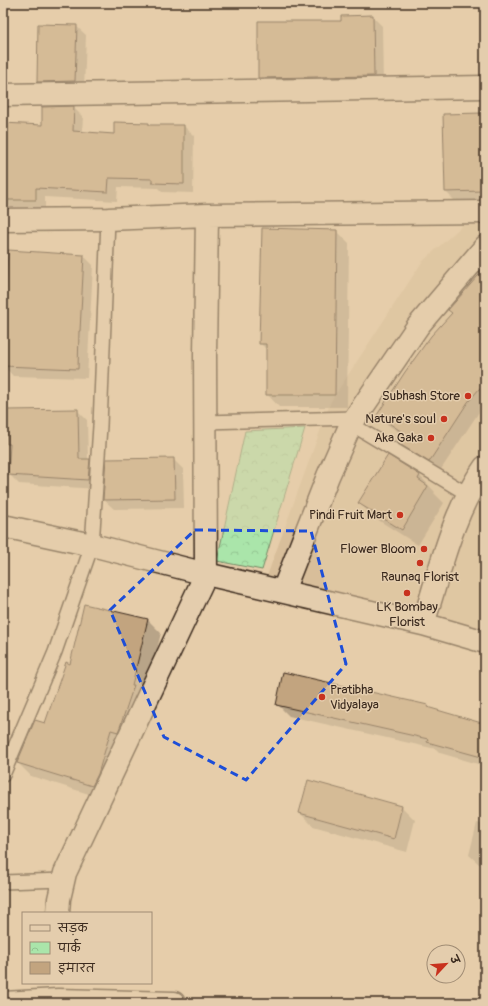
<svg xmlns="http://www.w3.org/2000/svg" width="488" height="1006" font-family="Pangolin,'Playpen Sans Deva',sans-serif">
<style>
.built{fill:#d8be9a}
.park{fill:url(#park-crowns);stroke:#728864}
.shadow{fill:#0003}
.building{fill:#c2a47f;stroke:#3b2a1e}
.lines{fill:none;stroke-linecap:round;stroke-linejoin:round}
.lane-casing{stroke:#3b2a1e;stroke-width:16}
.street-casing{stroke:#3b2a1e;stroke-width:25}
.lane{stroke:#e4cdad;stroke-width:13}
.street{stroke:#e4cdad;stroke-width:22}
.marked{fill:none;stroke:#1d4ed8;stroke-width:3;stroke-dasharray:8 5;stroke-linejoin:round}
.poi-dot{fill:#c8321e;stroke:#e4cdad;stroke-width:1.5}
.labels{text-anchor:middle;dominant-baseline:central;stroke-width:3;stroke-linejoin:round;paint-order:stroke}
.poi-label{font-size:13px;fill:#3b2a1e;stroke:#e4cdad;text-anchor:end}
</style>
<defs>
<pattern id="park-crowns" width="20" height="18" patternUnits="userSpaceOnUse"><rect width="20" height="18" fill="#aae5aa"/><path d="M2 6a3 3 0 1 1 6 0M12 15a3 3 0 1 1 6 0" fill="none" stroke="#93c592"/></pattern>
</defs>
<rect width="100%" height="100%" fill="#e6cdaa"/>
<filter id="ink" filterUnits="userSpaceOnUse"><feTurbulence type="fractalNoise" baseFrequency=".025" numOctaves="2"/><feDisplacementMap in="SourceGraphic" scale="8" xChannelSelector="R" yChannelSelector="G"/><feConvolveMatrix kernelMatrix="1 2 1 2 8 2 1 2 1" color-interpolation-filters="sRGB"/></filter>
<g filter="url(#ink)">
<!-- built -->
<path class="built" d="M485,205V640L263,587L331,401L422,262Z"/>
<!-- park -->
<path class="park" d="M305,428L262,570L217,561L245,431Z"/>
<!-- shadow -->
<path class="shadow" d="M372,16L382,26L383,85L268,87L259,78L342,22Z
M76,26L86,35L84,90L48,91L38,82Z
M73,107L83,117L82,132L115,135L149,124L151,126H184L194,136L193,193L162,192L158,188L118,187L117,201L45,197V210L12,209L3,200V162L43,126Z
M482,114L485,117V201H455L446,192Z
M337,231L349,243L347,407H279L267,394V350L260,343Z
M84,256L93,265L87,378L13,376L4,366Z
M485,269V404L479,412L440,471L408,452L397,442L402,434L388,425L378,415Z
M77,410L87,420L88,460H89L99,470L98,489L19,484L9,474L11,447L8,444Z
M388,457L420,476L435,492L434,493L444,503L418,545L375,518L359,503Z
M173,459L183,469L184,508L114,509L104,500Z
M148,620L161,633L145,698L105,799L31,776L18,763L46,724L70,665Z
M277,704L427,706L431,709L485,725V766L440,753L436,749L289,716Z
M309,782L402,807L415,820L407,852L313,826L300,813Z
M477,823L485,825V866L479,864L469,855Z"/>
<!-- building -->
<path class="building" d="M373,15L374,76L258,78V21H341V16Z
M38,24L77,25L75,81L37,82Z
M74,106L73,131L114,134V122L149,123V125H184V184L152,183V179L109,178L108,192L36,188V200H3V123L42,125V107Z
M482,113L484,191L445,192L443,114Z
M262,228L337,230L335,395H266V344H259Z
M8,250L84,255L80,331H79L78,369L3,366Z
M485,268V382L468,402L429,462L396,442L402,432L377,415L405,372L431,336L452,313L448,310Z
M78,409L79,459H90L88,480L8,475L10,444H7L6,410Z
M388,455L420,475L418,479L428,486L402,530L358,503Z
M174,458L175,499L103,500L106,459Z
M84,604L148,619L132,685H134L120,727L118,732L111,730L98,774L92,786L17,763L35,720L45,723L66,662L70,664Z
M283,672L428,705L427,707L485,724V758L427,742L428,739L276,705Z
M308,780L402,806L394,839L299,813Z"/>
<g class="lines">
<!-- lane casing -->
<g class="lane-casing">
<path id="lane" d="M205,422L355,418
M351,424L469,495
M3,775L55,652L92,545L100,426L108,219
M3,882L63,880"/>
</g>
<!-- street casing -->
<g class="street-casing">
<path id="street" d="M3,95L485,87
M3,220L108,219L207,215L485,212
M3,526L92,545L206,574L423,624L485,642
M283,591L328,476L351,424L418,326L485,247
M423,624C440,571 452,513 485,467
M58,913L59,899L65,873L206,574L205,355L207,215
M3,1003L58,1000L174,1003"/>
</g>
<!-- lane -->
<use href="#lane" class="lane"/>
<!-- street -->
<use href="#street" class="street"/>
</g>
</g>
<!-- marked area -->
<path d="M0 0H488V1006H0ZM195,530L311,531L346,664L246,780L164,737L110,610Z" fill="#e6cdaa" fill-opacity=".55" fill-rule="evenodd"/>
<path class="marked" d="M195,530L311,531L346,664L246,780L164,737L110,610Z"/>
<!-- markers -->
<g class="poi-dot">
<circle cx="468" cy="396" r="4"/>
<circle cx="444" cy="419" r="4"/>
<circle cx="431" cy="438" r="4"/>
<circle cx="400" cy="515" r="4"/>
<circle cx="424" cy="549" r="4"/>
<circle cx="420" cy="563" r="4"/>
<circle cx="407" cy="593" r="4"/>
<circle cx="322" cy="697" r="4"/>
</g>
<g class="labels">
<!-- poi labels -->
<g class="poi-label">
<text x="460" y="396">Subhash Store</text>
<text x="436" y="419">Nature's soul</text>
<text x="423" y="438">Aka Gaka</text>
<text x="392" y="515">Pindi Fruit Mart</text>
<text x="416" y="549">Flower Bloom</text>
<text x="420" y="577" text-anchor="middle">Raunaq Florist</text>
<text x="407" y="607" text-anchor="middle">LK Bombay<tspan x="407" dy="15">Florist</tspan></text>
<text x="330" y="690" text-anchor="start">Pratibha<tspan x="330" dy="15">Vidyalaya</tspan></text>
</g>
</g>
<!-- margin -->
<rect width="488" height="1006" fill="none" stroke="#e4cdad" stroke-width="16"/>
<rect x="8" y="8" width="472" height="990" fill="none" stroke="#3b2a1e" stroke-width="1.5" filter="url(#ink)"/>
<!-- legend -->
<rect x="22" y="912" width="130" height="72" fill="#e4cdad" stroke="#a08c74"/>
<rect x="30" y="925" width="20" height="6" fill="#e4cdad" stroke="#a08c74"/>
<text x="58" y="932" font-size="12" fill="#3b2a1e">सड़क</text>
<rect x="30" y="942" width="20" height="12" fill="url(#park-crowns)" stroke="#a08c74"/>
<text x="58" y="952" font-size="12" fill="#3b2a1e">पार्क</text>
<rect x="30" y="962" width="20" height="12" fill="#c2a47f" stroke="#a08c74"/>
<text x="58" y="972" font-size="12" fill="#3b2a1e">इमारत</text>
<!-- north arrow -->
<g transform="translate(446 964) rotate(64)"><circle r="19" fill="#e4cdad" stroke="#a08c74"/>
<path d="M0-3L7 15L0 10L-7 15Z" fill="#c8321e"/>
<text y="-6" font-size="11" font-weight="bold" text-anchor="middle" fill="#3b2a1e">उ</text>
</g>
</svg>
